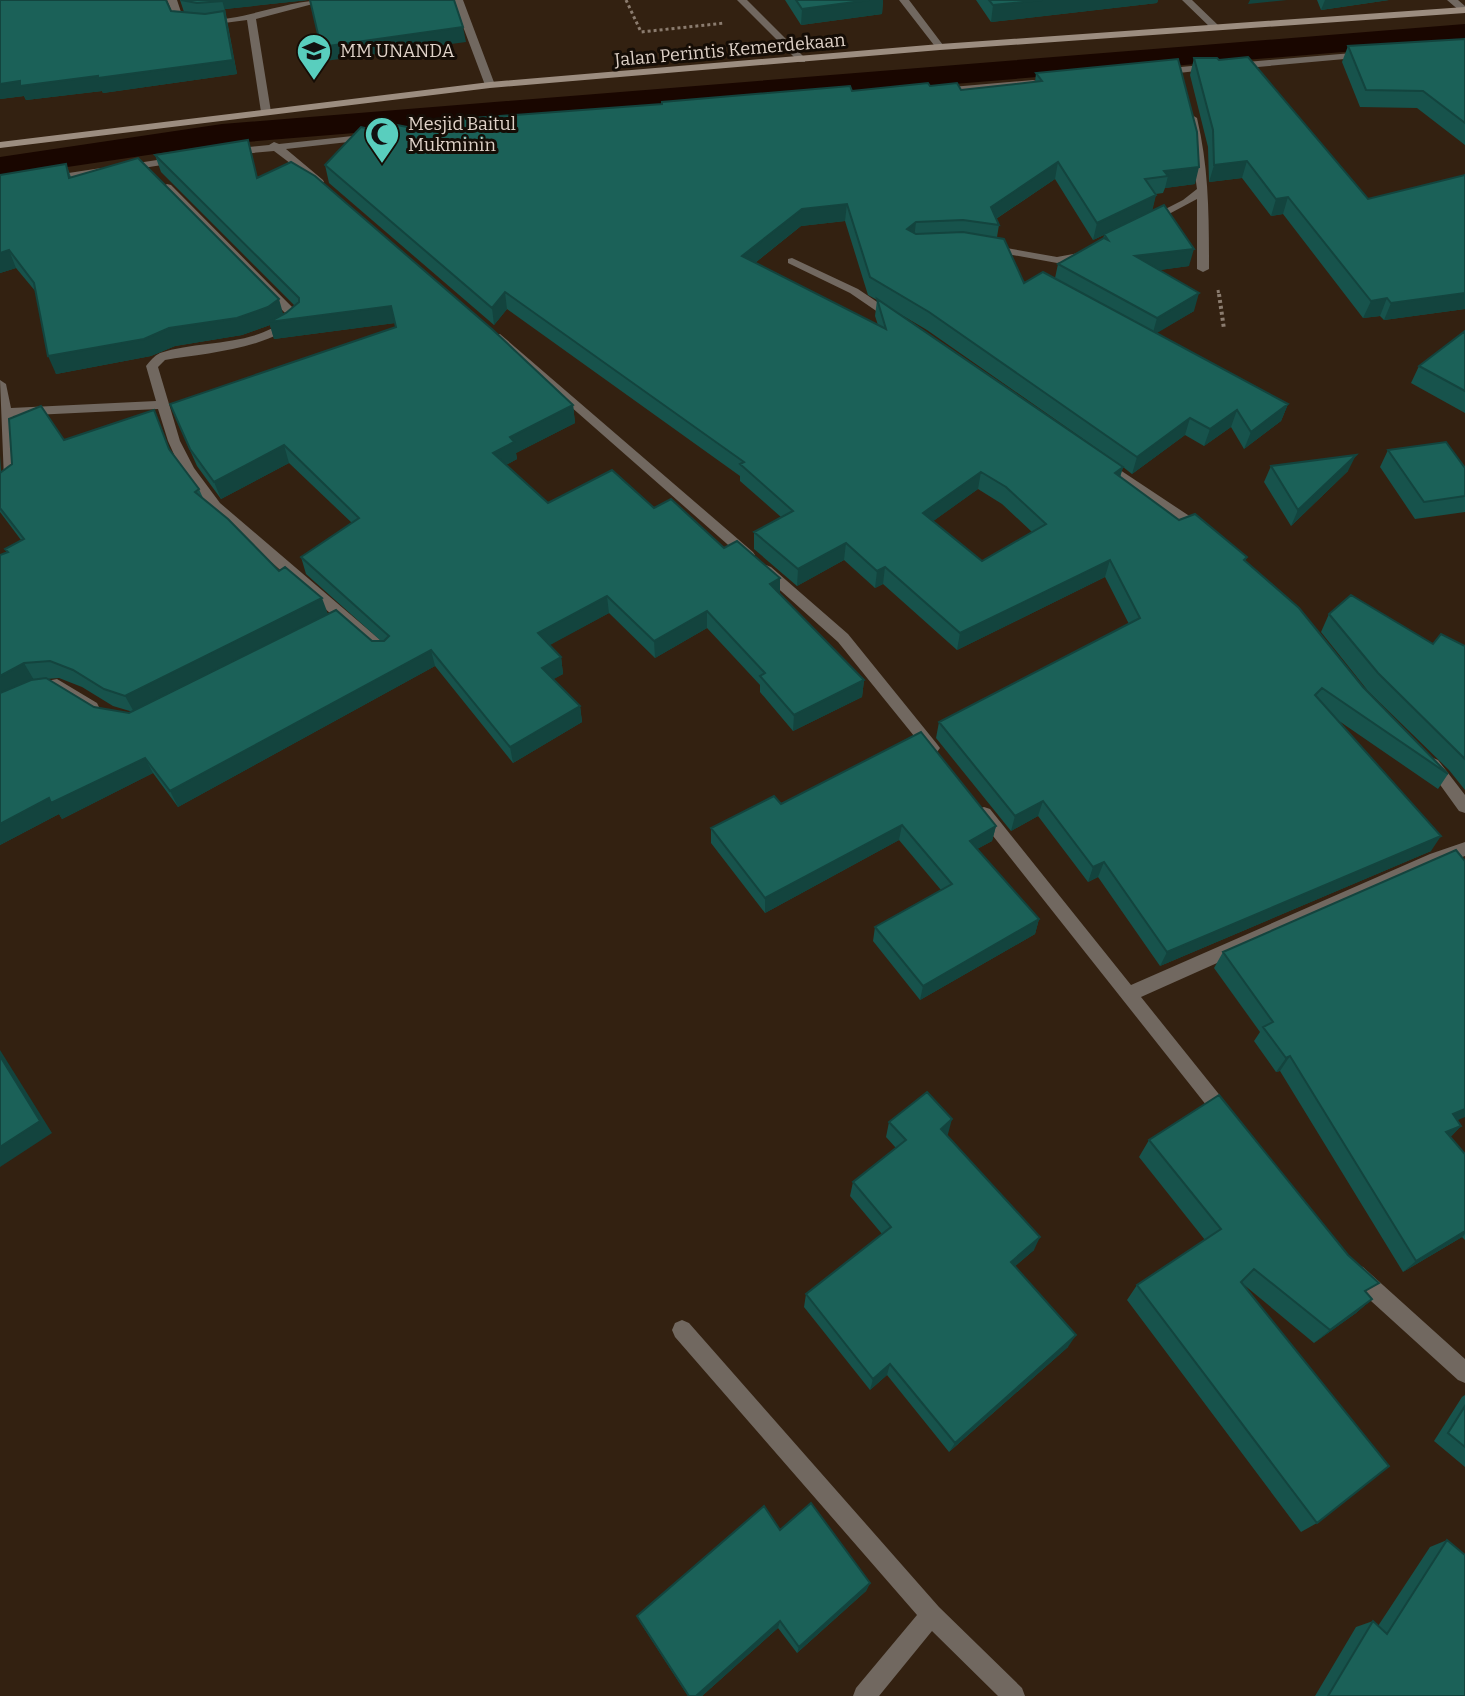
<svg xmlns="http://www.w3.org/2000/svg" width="1465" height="1696" font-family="Bitter,serif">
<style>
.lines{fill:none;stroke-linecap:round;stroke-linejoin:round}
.canal{fill:#190600;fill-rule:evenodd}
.path-far1{stroke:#8b7c6f;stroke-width:3;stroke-dasharray:3 3;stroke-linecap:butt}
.path{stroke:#8b7c6f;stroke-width:4;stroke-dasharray:3 3;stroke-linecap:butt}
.service{fill:#716860;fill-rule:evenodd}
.minor{fill:#716860;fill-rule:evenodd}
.secondary{fill:#9c8d80;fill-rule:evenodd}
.wall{fill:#17534c;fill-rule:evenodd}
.shaded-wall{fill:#13443e}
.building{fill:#1b6158;stroke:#13443e;stroke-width:2;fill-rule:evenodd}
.labels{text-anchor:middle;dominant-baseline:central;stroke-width:6;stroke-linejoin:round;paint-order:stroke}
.far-street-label{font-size:18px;fill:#dfd2c8;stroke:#150d06}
.far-poi-label{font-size:18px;fill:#dfd2c8;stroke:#150d06;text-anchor:start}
</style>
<rect width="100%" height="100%" fill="#332111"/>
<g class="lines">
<!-- canal -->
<path class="canal" d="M1465,24V42L222,144L0,177V157L222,124Z"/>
<!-- path-far1 -->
<path class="path-far1" d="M626,0L641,32L725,23
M1218,290L1219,296"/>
<!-- path -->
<path class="path" d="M1219,294L1224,329"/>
<!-- service -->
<path class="service" d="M167,0H177L183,18C232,28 279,0 328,0L256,19L271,112L266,115L261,112L247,20L209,25L176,22Z
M737,0H747L805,58V62H799Z"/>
<!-- minor -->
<path class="minor" d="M453,0H463L495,85L494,87L485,85Z
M899,0H909L943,45V49H937Z
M1182,0H1192L1219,26V30H1213Z
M1447,0H1458L1465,6V13L1461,12Z
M1364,52L1369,55L1367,57L1235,69L1230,66L1235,63Z
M1212,64L1215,65V69L1160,75L1155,72L1160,69Z
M1033,80L1037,81V85L940,94L935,91L940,88Z
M1192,115L1197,118C1209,168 1209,217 1209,269L1203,272L1197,269V199L1154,222L1144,220L1183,200L1197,189L1187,118Z
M371,134L375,135V139L286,149L323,180L324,182L319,185L274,151L231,155L226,152L231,149L269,145L274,142L279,144Z
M177,157L181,158V162L124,171L119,168L124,165Z
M101,168L106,171L105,173L49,182L44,179L49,176Z
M167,184L171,185L302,317C273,349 206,353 165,360L158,367L180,441L194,468L220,503L385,644L387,648L385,652H375L210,509L181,470L168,441L158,409L13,416L18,481L0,494V483L4,480L0,380L6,384L11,408L156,401L146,366C150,361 154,356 160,353C201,339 253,348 289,317L163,189L162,187Z
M989,245L1057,257L1084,252L1090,255L1057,263L985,250V246Z
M792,258L858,289L898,316L892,320L888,319L850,293L788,263V259Z
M500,334L753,552L755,555L753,558H743L496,341V335Z
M1105,460L1206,527V533H1196L1100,467V461Z
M766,565L771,567L848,634L937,744L940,748L937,752H927L838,642L761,573L759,570Z
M57,679L97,703L99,707L97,711C78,714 66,690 46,692L39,686L41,682Z
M1433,758L1438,760L1465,795V813L1459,811L1428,768L1425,764L1428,760Z
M984,807L990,809L1131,985L1430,854L1465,842V856L1428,869L1141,997L1230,1108L1233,1114L1230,1120L1224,1122L1218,1120L978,817L976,813L978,809Z
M1356,1264L1363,1267L1465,1359V1383L1458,1380L1349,1281L1346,1274L1349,1267Z
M682,1320L689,1323L939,1607L1022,1688L1025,1696H998L932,1631L879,1696H853L856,1688L917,1615L675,1337L672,1330L675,1323Z"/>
<!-- secondary -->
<path class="secondary" d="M1465,7V13L940,50L490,88L0,148V142L490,82L940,44Z"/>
</g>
<!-- wall -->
<path class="wall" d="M0,0L184,12L180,0H308L225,9L237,74L103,93L102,91L26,100L24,96L0,99Z
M785,0H883L882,14L801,25Z
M976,0H1158L1157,3L991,22Z
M1317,0H1389L1321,10Z
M1465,39V145L1417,108L1360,107L1342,62L1348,46Z
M1194,58L1368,199L1465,175V309L1384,320L1380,316L1363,318L1283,214L1271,216L1242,178L1209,182L1208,147L1190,75Z
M1036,73L1195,184L1165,188L1163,193L1156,194L1152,210L1189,266L1159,270L1194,311L1156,333L1288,404L1281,421L1244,449L1231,427L1204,446L1185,435L1132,474L1123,467L1120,477L1179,520L1247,557L1245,561L1363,687L1448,774L1438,789L1339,721L1431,851L1160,966L1098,877L1088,882L1038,816L1011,831L936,738L939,722L1129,624L1105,577L957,650L883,584L875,588L844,560L797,586L754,549V532L781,517L740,481V476L507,309L494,325L329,183L325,165L379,131L433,132L852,91L930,86L961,90L1035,82ZM1055,179L1093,240L1104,235L1103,239L1058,264L1055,278L1024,283L997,237L999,225L996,219ZM845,221L868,295L877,300L875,316L878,325L755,263L801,226ZM883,304L927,330L1119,464ZM978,489L1002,504L1032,532L982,561L933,521Z
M155,155L258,177L573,405L575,423L516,453L517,459L506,465L548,503L654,508L724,548L780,578V594L864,680L862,697L793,731L760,692V685L707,628L655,658L609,613L549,645L561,657L563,674L553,679L580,706L582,722L513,763L435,666L178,807L153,773L62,819L59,814L0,845V555L7,552L5,549L21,540L0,512V455L1,473L64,440L169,449L199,489L203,498L279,571L328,614L372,641H381L306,574L301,557L352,523L289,463L221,499L197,466L177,421L396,327L395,323L274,339L270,325L242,335L175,346L151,356L56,374L36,292L16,268L0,273V175L66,164L71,177L284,314L295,306L161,172ZM59,678L82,687L113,706L133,712L129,713L94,707L47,679Z
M1465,331V413L1411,383L1419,366Z
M1388,450L1465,468V512L1415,519L1380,467Z
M1271,466L1348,471L1291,526L1264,482Z
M1329,614L1433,644L1465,646V790L1449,770L1368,691L1321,632Z
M781,804L996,826L992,841L977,849L1039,919L1035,934L920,1000L873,941L875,927L941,890L899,840L765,913L711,843V828Z
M1223,952L1457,1120L1461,1126L1450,1137L1465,1154V1240L1462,1237L1403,1272L1280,1071L1276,1072L1254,1041L1260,1032L1214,968Z
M889,1122L948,1134L947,1135L1034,1250L1015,1266L1068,1347L949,1452L887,1375L870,1390L804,1307L806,1294L882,1234L850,1196L853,1182L896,1148L886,1137Z
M1149,1140L1367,1293L1372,1299L1356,1313L1314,1343L1243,1284L1317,1523L1301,1532L1127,1300L1137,1285L1205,1240L1139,1157Z
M1465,1395V1467L1434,1441L1462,1397Z
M780,1530L870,1583L866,1591L797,1653L778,1628L702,1696H688L640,1622L637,1616Z
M1447,1540L1465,1696H1315L1356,1627L1373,1621L1378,1626L1430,1547Z"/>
<!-- shaded-wall -->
<path class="shaded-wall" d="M222,0H308L225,9L226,15Z
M869,0H883L882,14L801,25L802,9Z
M1042,0H1158L1157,3L991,22L993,5Z
M1250,0H1287L1248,4Z
M1325,0H1389L1321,10Z
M224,11L237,74L103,93L102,91L26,100L24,96L0,99V84Z
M463,27L466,42L325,61L321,47Z
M1247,161L1242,178L1209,182L1214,165Z
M1058,162L1055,179L988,224L991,207Z
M1199,167L1195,184L1165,188L1168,176L1164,171Z
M1156,195L1152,212L1093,240L1097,223Z
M1288,197L1283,214L1271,216L1276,199Z
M847,204L845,221L801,226L742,273V256L802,209Z
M916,222L914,239L907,229Z
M1194,249L1189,266L1131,274L1135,256Z
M9,250L16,268L0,273V253Z
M505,292L507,309L494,325L492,308Z
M1199,293L1194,311L1152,336L1157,318Z
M1465,293V309L1384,320L1391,303Z
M1387,298L1380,316L1363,318L1371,301Z
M279,299L284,317L391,306L395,323L274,339L270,325L242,335L175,346L151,356L56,374L48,356L169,328Z
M1288,404L1281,421L1244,449L1251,432Z
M573,405L575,423L516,453L517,459L496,470L493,453L510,437Z
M1237,410L1231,427L1204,446L1210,429Z
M1190,418L1185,435L1132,474L1137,457Z
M284,445L289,463L221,499L214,482Z
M1356,455L1348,471L1291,526L1298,510Z
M1123,467L1118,484L1115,473Z
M981,472L978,489L921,530L923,513Z
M846,543L844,560L797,586L798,569Z
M1110,560L1105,577L957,650L960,633Z
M885,567L883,584L875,588L877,571Z
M780,578V595L770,584Z
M607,596L609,613L541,650L538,633Z
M322,598L328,614L134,712L125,696Z
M707,611V628L655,658L654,641Z
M431,650L435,666L178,807L170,791Z
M561,657L563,674L545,684L542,668Z
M24,663L34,680L0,697V676Z
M864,680L862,697L793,731L794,715Z
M580,706L582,722L513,763L510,747Z
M145,758L153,773L62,819L59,814L0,845V824L49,798Z
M1043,801L1038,816L1011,831L1015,816Z
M902,825L899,840L765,913V898Z
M996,826L992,841L966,855L970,841Z
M1441,836L1431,851L1160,966L1167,952Z
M1104,862L1098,877L1088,882L1093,867Z
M1039,919L1035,934L920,1000L923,986Z
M0,1050L52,1133L0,1167Z
M1290,1056L1280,1071L1276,1072L1286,1058Z
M1465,1109V1117L1440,1128L1453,1114Z
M952,1119L948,1134L936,1144L941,1129Z
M1461,1126L1448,1140L1446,1132Z
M1465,1231V1234L1462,1237L1403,1272L1416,1261Z
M1040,1237L1034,1250L1005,1275L1011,1262Z
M1372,1299L1356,1313L1314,1343L1330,1330Z
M1076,1335L1068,1347L949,1452L955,1443Z
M890,1364L887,1375L870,1390L873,1379Z
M870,1583L866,1591L797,1653L799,1647Z
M780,1621L778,1628L702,1696H696Z"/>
<!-- building -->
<path class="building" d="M0,0H166L171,11L205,14L224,11L233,60L98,78V76L20,86V81L0,84Z
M181,0H222V1L197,3Z
M310,0H454L463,27L321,47Z
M796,0H869L802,9Z
M989,0H1042L993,5Z
M1465,39V123L1423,91L1366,90L1348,46Z
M1248,57L1368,199L1465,175V293L1391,303L1387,298L1371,301L1288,197L1276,199L1247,161L1214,165L1213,130L1194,58H1217L1219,60Z
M1178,59L1197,132L1199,167L1164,171L1168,176L1145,179L1156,195L1097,223L1058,162L991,207L999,225L963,220L916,222L907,229L916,234L963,232L1004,239L1024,283L1043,272L1288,404L1251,432L1237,410L1210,429L1190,418L1137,457L929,312L870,277L847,204L802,209L742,256L886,329L877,299L1123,467L1115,473L1179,520L1195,514L1247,557L1244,560L1299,608L1363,687L1448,774L1322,688L1315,695L1441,836L1167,952L1104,862L1093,867L1043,801L1015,816L939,722L1140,618L1110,560L960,633L885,567L877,571L846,543L798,569L754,532L793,511L740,464L744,462L505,292L492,308L325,165L361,127L379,131L386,124H392L433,132L432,121L662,104V102L850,86L852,91L928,83L930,86L957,83L961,90L1042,81L1036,73ZM981,472L1006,487L1046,524L982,561L923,513Z
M248,140L257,178L291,162L315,176L493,330L573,405L510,437L514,442L493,453L548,503L612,470L654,508L671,499L724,548L737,541L780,578L770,584L864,680L794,715L760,676L765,673L707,611L654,641L607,596L538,633L561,657L542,668L580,706L510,747L431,650L170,791L145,758L51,803L49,798L0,824V693L31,680L46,678L94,707L129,713L336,610L372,641H384L389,636L301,557L359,518L284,445L214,482L190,449L170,404L396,327L391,306L269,322L286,313L299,302V298L155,155Z
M138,158L279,299L268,307L237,318L169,328L144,339L48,356L34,283L9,250L0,253V175L66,164L69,178Z
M1164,205L1194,249L1135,256L1199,293L1157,318L1058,264L1104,238L1108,240L1104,234Z
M1465,331V391L1419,366Z
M41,406L64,440L154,410L169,449L199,489L195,492L228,519L279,571L285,567L322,598L125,696L104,689L73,670L50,661L24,663L0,676V555L8,552L5,549L24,539L0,508V473L12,464L9,419Z
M1446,442L1465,468V496L1424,502L1388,450Z
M1356,455L1298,510L1271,466Z
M1351,595L1433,644L1441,634L1465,646V759L1378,673L1329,614Z
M921,732L996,826L970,841L1039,919L923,986L875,927L952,884L902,825L765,898L711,828L774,796L781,804Z
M1456,850L1465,861V1109L1453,1114L1461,1126L1446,1132L1465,1154V1231L1416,1261L1290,1056L1286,1058L1263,1027L1273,1022L1223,952Z
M0,1056L40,1121L0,1147Z
M927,1092L952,1119L941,1129L1040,1237L1011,1262L1076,1335L955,1443L890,1364L873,1379L806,1294L891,1227L853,1182L906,1140L889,1122Z
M1219,1095L1348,1255L1379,1283L1365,1291L1372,1299L1330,1330L1254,1269L1241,1282L1389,1466L1317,1523L1137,1285L1221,1229L1149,1140Z
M1465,1406V1447L1448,1433Z
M811,1503L870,1583L799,1647L780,1621L696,1696H689L637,1616L764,1506L780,1530Z
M1447,1540L1465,1555V1696H1328L1373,1621L1387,1634Z"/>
<!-- icons -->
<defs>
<g id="university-pin" transform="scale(1.8)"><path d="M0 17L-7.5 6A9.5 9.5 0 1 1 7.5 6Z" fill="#59cebe" stroke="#150d06"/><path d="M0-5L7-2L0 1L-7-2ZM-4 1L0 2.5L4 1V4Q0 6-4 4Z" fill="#111"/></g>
<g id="mosque-pin" transform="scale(1.8)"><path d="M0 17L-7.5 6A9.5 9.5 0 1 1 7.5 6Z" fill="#59cebe" stroke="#150d06"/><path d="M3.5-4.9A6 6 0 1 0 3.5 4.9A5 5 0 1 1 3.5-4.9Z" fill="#111"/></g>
</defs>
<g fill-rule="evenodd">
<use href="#university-pin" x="314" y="51"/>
<use href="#mosque-pin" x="382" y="134"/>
</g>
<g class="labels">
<!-- far-street labels -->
<g class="far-street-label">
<text transform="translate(730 50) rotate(-5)">Jalan Perintis Kemerdekaan</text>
</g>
<!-- far-poi labels -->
<g class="far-poi-label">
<text x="340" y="51">MM UNANDA</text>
<text x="408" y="124">Mesjid Baitul<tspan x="408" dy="21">Mukminin</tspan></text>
</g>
</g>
</svg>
